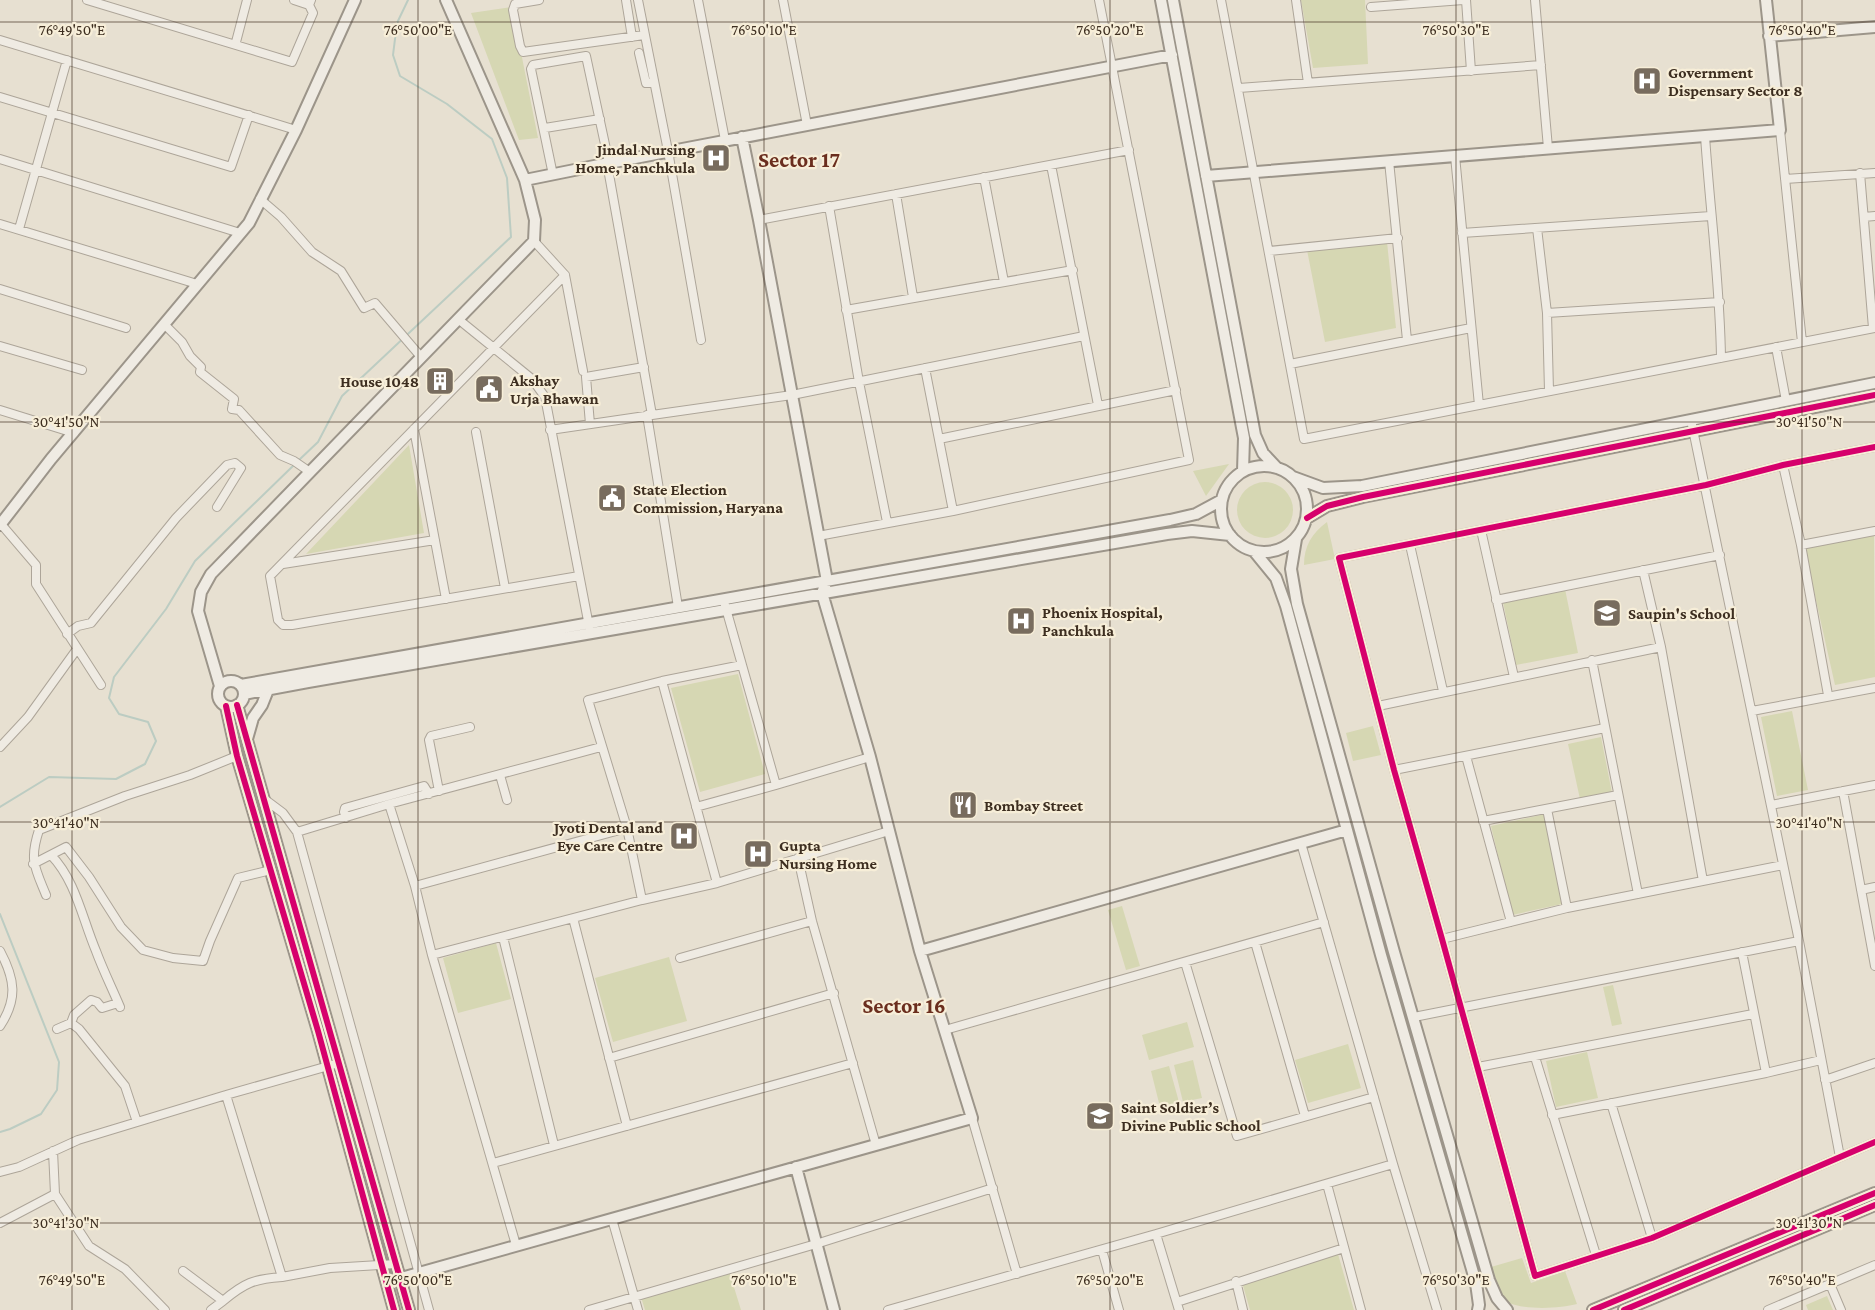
<svg xmlns="http://www.w3.org/2000/svg" width="1875" height="1310" font-family="'Crimson Pro',serif">
<style>
.green{fill:#d6d7b3}
.lines{fill:none;stroke-linecap:round;stroke-linejoin:round}
.stream{stroke:#bcccc2;stroke-width:2}
.street-casing{stroke:#ada599;stroke-width:10}
.secondary-casing{stroke:#9c958a;stroke-width:14}
.street{stroke:#efebe3;stroke-width:8}
.secondary{stroke:#efebe3;stroke-width:10}
.cycleway-casing{stroke:#f7eed8;stroke-width:10}
.cycleway{stroke:#d6006c;stroke-width:6}
.ticks{fill:none;stroke:#3d2e20;stroke-width:1.5;stroke-opacity:0.45}
.labels{text-anchor:middle;dominant-baseline:central;stroke-width:4.5;stroke-linejoin:round;paint-order:stroke}
.poi-label{font-size:16px;font-weight:bold;fill:#3d2e20;stroke:#f7eed8;text-anchor:start}
.district-label{font-size:22px;font-weight:bold;fill:#6b2e1e;stroke:#f7eed8}
.ticks-label{font-size:15px;text-anchor:middle;fill:#3d2e20;stroke:#f7eed8;stroke-width:4.5;stroke-linejoin:round;paint-order:stroke}
</style>
<rect width="100%" height="100%" fill="#e7e0d1"/>
<!-- green -->
<path class="green" d="M1301,0H1365L1368,64L1313,68Z
M512,7L538,138L519,140L471,13Z
M1387,242L1396,328L1325,342L1307,250Z
M409,445L424,533L306,554Z
M1229,464L1206,496L1193,471Z
M1237 510a28 28 0 1 1 56 0a28 28 0 1 1-56 0Z
M1327,522L1335,559L1304,565C1304,546 1312,533 1327,522Z
M1874,532L1875,677L1835,685L1804,547Z
M1565,589L1578,653L1516,665L1503,602Z
M738,674L765,774L700,792L671,688Z
M1792,711L1808,790L1777,796L1761,717Z
M1373,726L1381,755L1353,761L1346,733Z
M1601,737L1612,793L1580,799L1568,744Z
M1545,814L1562,904L1512,915L1491,826Z
M1122,906L1140,966L1126,970L1108,910Z
M496,943L511,999L458,1013L443,958Z
M669,957L687,1021L613,1042L595,978Z
M1613,985L1622,1024L1612,1026L1603,987Z
M1187,1022L1194,1047L1149,1060L1142,1035Z
M1348,1044L1361,1088L1308,1103L1295,1060Z
M1587,1052L1598,1098L1556,1107L1546,1061Z
M1193,1060L1202,1098L1183,1102L1174,1065Z
M1169,1066L1179,1102L1160,1107L1151,1071Z
M1338,1254L1354,1310H1250L1242,1282Z
M1522,1258L1531,1283L1565,1271L1577,1304C1559,1309 1522,1310 1507,1302C1498,1294 1495,1278 1491,1267Z
M729,1271L741,1310H645L641,1297Z
M1827,1296L1833,1310H1808L1806,1305Z"/>
<g class="lines">
<!-- stream -->
<path class="stream" d="M299,460L318,442L342,396L511,237L507,178L492,139L447,104L400,76L393,55L397,23L408,0
M0,807L49,777L116,779L145,764L156,741L148,722L119,714L109,698L114,677L166,609L195,561L295,464
M0,914L59,1062L57,1090L41,1114L10,1129L0,1132"/>
<!-- street casing -->
<g class="street-casing">
<path id="street" d="M87,0L292,62L313,13L309,5L311,0
M294,0L309,5
M539,0L515,4L513,10L520,46L523,52L644,35
M626,0L632,37
M638,0L668,151L701,340
M698,0L725,140
M783,0L807,125
M1221,0L1304,439L1875,328
M1296,0L1308,83
M1466,0L1471,71
M1535,0L1548,148
M1371,7L1463,0
M0,40L296,130
M237,45L236,42L247,0
M639,53L646,83H654
M1239,88L1541,65
M0,97L231,167L249,115
M545,128L600,119
M1780,130L1802,342
M1705,136C1710,210 1720,283 1721,358
M1455,156L1479,405
M0,159L240,233
M1389,161L1407,340
M1051,165L1098,405
M1860,173L1873,328
M553,175L531,69L533,65L586,56L609,163
M984,177L1004,282
M1785,179L1875,173
M896,194L913,297
M260,199L281,217L312,252L341,271L364,308L375,303L421,357
M829,206L859,382L887,522
M1864,217L1875,216
M759,220L1129,150
M0,224L197,284
M1537,228L1547,313L1549,391
M19,229L67,60
M1462,233L1711,216
M534,241L565,275L270,576L278,620L283,625H292L579,576
M1269,251L1398,238
M565,275L583,371
M0,289L126,328
M846,310L1073,270
M1547,313L1720,302
M458,319L532,379L545,397L589,626
M164,324L182,342L190,356L201,367L200,372L234,399L232,409L239,410L280,455L294,461L310,472
M0,346L82,370
M1776,347L1786,401
M1290,364L1471,328
M925,368L953,511
M0,410L74,433
M647,415L678,607
M652,415L792,395L1084,336
M1691,420L1799,941L1840,1157
M590,424L586,377L644,367
M414,429L446,599
M550,430L652,415L607,163
M476,432L505,588
M939,439L1176,390
M1875,447L1783,465L1706,485L1339,558L1394,770L1442,939L1535,1276L1652,1238L1875,1142
M1783,465L1801,545L1828,695
M1,524L36,565V584L101,685
M1481,530L1514,677
M818,536L953,511L1189,460L1099,0
M1410,545L1443,691
M1801,545L1875,531
M283,564L435,540
M1643,570L1661,647L1703,881
M1496,600L1720,555
M725,605L776,785
M67,634L78,626L91,623L176,518L227,465L235,463L241,468L217,507
M1592,660L1638,894
M662,681L717,883
M1378,706L1661,647
M1752,711L1875,688
M0,747L28,717L77,649
M1466,756L1511,922
M1394,770L1605,728
M500,775L507,800
M439,791L429,740L431,736L470,727
M1843,791L1875,966
M263,798L283,813L297,832L429,1310
M389,804L415,886L432,955L516,1245
M1771,805L1875,785
M696,807L776,785L870,757
M1547,809L1567,908
M346,818L344,812L345,808L424,786L429,794
M1483,821L1618,795
M297,832L389,804L601,747
M1301,843L1393,1164L1437,1310
M51,855C76,881 82,918 96,951C103,970 112,988 120,1007
M798,858L812,921L876,1145
M33,864L66,847L89,877L121,927L143,950L173,958L203,961L210,941L238,878L271,870
M415,886L627,828
M1861,890L1875,887
M46,895C35,868 29,860 39,830L125,796L190,775L237,756
M642,900L627,828L588,700L662,681L742,665
M573,918L627,1126
M503,937L554,1145
M1442,939L1567,908L1783,865
M1255,942L1305,1116
M0,951C15,979 18,999 0,1026
M1742,952L1766,1073
M432,955L642,900L717,883L889,831
M680,958L812,921
M1185,962L1237,1136L1374,1097
M1414,1017L1799,941
M71,1023L74,1015L91,1000L97,1002L102,1008L118,1003
M57,1029L71,1023L79,1029L125,1086L137,1122
M945,1030L1324,922
M1535,1057L1596,1255
M609,1058L834,993
M1478,1067L1753,1014
M1825,1080L1875,1063
M226,1095L282,1277L330,1268L396,1264
M1611,1103L1652,1238
M1552,1115L1766,1073L1821,1060
M972,1118L1017,1274
M493,1163L853,1063
M0,1172L19,1167L78,1140L226,1095L339,1063
M1327,1184L1361,1310
M55,1194L89,1246L125,1269L165,1310
M612,1219L638,1310
M0,1223L55,1194L53,1151
M1156,1234L1179,1310
M1102,1250L1119,1310
M183,1271L223,1301C244,1283 254,1279 282,1277
M1236,1281L1243,1310
M1830,1284L1841,1310
M1177,1302L1344,1248
M211,1310L223,1301
M589,1310L816,1244L993,1188
M888,1310L1156,1234L1393,1164
M1768,1310L1875,1265"/>
</g>
<!-- secondary casing -->
<g class="secondary-casing">
<path id="secondary" d="M1161,0L1244,438L1243,471
M1173,0L1255,435L1263,453L1277,468
M1769,36L1875,27
M1206,176L1780,130L1766,0
M525,180L609,163L1172,55
M1221 509a43 43 0 1 1 86 0a43 43 0 1 1-86 0Z
M1293,477L1323,488L1362,486L1875,383
M1307,518L1327,506L1363,497L1875,395
M0,525L51,459L249,223L296,130L355,0
M1296,539L1291,569L1297,604L1394,952L1489,1280L1497,1298L1507,1310
M1254,551L1276,578L1286,606L1381,955L1476,1283L1479,1305L1478,1310
M218 694a13 13 0 1 1 26 0a13 13 0 1 1-26 0Z
M241,685L1170,520L1196,514L1222,500
M220,686L198,611L201,592L211,574L534,241L535,220L525,180L446,0
M244,694L308,682L1167,534L1192,531L1230,535
M237,705L409,1310
M226,706L237,756L318,1031L394,1310
M247,739L253,718L262,705L268,690
M920,951L1347,830
M796,1167L834,1310
M387,1282L972,1118L920,951L870,757L822,593L827,581L759,220L742,137
M1593,1310L1875,1193
M1624,1310L1875,1205"/>
</g>
<!-- street -->
<use href="#street" class="street"/>
<!-- secondary -->
<use href="#secondary" class="secondary"/>
<!-- cycleway casing -->
<g class="cycleway-casing">
<path id="cycleway" d="M1875,447L1783,465L1706,485L1339,558L1394,770L1442,939L1535,1276L1652,1238L1875,1142
M1307,518L1327,506L1363,497L1875,395
M237,705L409,1310
M226,706L237,756L318,1031L394,1310
M1593,1310L1875,1193
M1624,1310L1875,1205"/>
</g>
<!-- cycleway -->
<use href="#cycleway" class="cycleway"/>
</g>
<!-- ticks -->
<path class="ticks" d="M72,0V1310M418,0V1310M764,0V1310M1110,0V1310M1456,0V1310M1802,0V1310M0,22H1875M0,422H1875M0,822H1875M0,1223H1875"/>
<!-- icons -->
<defs>
<g id="hospital-square" transform="scale(1.5)"><rect x="-9" y="-9" width="18" height="18" rx="4" fill="#786c5e" stroke="#f7eed8"/><path d="M-5-5h3v3.5h4V-5h3V5h-3V1.5h-4V5h-3Z" fill="#fff"/></g>
<g id="building-square" transform="scale(1.5)"><rect x="-9" y="-9" width="18" height="18" rx="4" fill="#786c5e" stroke="#f7eed8"/><path d="M-4-6H4V6H1V3H-1V6H-4ZM-2.5-4.3h1.7v1.8h-1.7ZM.8-4.3h1.7v1.8H.8ZM-2.5-1h1.7V.8h-1.7ZM.8-1h1.7V.8H.8Z" fill="#fff"/></g>
<g id="civic-square" transform="scale(1.5)"><rect x="-9" y="-9" width="18" height="18" rx="4" fill="#786c5e" stroke="#f7eed8"/><path d="M-.6-6.5H3V-4.5H.6V-3L4-1V1h2V6H-6V1h2V-1L-.6-3ZM-1.2 2.5V6h2.4V2.5Z" fill="#fff"/></g>
<g id="school-square" transform="scale(1.5)"><rect x="-9" y="-9" width="18" height="18" rx="4" fill="#786c5e" stroke="#f7eed8"/><path d="M0-5L7-2L0 1L-7-2ZM-4 1L0 2.5L4 1V4Q0 6-4 4Z" fill="#fff"/></g>
<g id="restaurant-square" transform="scale(1.5)"><rect x="-9" y="-9" width="18" height="18" rx="4" fill="#786c5e" stroke="#f7eed8"/><path d="M-5-6h1v4h1v-4h1v4h1v-4h1v5L-1.5 .5V6h-2V.5L-5-1ZM5-6V6H3V1.5H1.5Q1.5-4 5-6Z" fill="#fff"/></g>
</defs>
<g fill-rule="evenodd">
<use href="#hospital-square" x="1647" y="81"/>
<use href="#hospital-square" x="716" y="158"/>
<use href="#building-square" x="440" y="381"/>
<use href="#civic-square" x="489" y="389"/>
<use href="#civic-square" x="612" y="498"/>
<use href="#school-square" x="1607" y="613"/>
<use href="#hospital-square" x="1021" y="621"/>
<use href="#restaurant-square" x="963" y="805"/>
<use href="#hospital-square" x="684" y="836"/>
<use href="#hospital-square" x="758" y="854"/>
<use href="#school-square" x="1100" y="1116"/>
</g>
<g class="labels">
<!-- poi labels -->
<g class="poi-label">
<text x="1668" y="72">Government<tspan x="1668" dy="18">Dispensary Sector 8</tspan></text>
<text x="695" y="149" text-anchor="end">Jindal Nursing<tspan x="695" dy="18">Home, Panchkula</tspan></text>
<text x="510" y="380">Akshay<tspan x="510" dy="18">Urja Bhawan</tspan></text>
<text x="419" y="381" text-anchor="end">House 1048</text>
<text x="633" y="489">State Election<tspan x="633" dy="18">Commission, Haryana</tspan></text>
<text x="1042" y="612">Phoenix Hospital,<tspan x="1042" dy="18">Panchkula</tspan></text>
<text x="1628" y="613">Saupin's School</text>
<text x="984" y="805">Bombay Street</text>
<text x="663" y="827" text-anchor="end">Jyoti Dental and<tspan x="663" dy="18">Eye Care Centre</tspan></text>
<text x="779" y="845">Gupta<tspan x="779" dy="18">Nursing Home</tspan></text>
<text x="1121" y="1107">Saint Soldier’s<tspan x="1121" dy="18">Divine Public School</tspan></text>
</g>
<!-- district labels -->
<g class="district-label">
<text x="799" y="159">Sector 17</text>
<text x="904" y="1005">Sector 16</text>
</g>
</g>
<g class="ticks-label">
<text x="72" y="35">76°49'50"E</text>
<text x="418" y="35">76°50'00"E</text>
<text x="764" y="35">76°50'10"E</text>
<text x="1110" y="35">76°50'20"E</text>
<text x="1456" y="35">76°50'30"E</text>
<text x="1802" y="35">76°50'40"E</text>
<text x="66" y="427">30°41'50"N</text>
<text x="1809" y="427">30°41'50"N</text>
<text x="66" y="828">30°41'40"N</text>
<text x="1809" y="828">30°41'40"N</text>
<text x="66" y="1228">30°41'30"N</text>
<text x="1809" y="1228">30°41'30"N</text>
<text x="72" y="1285">76°49'50"E</text>
<text x="418" y="1285">76°50'00"E</text>
<text x="764" y="1285">76°50'10"E</text>
<text x="1110" y="1285">76°50'20"E</text>
<text x="1456" y="1285">76°50'30"E</text>
<text x="1802" y="1285">76°50'40"E</text>
</g>
</svg>
